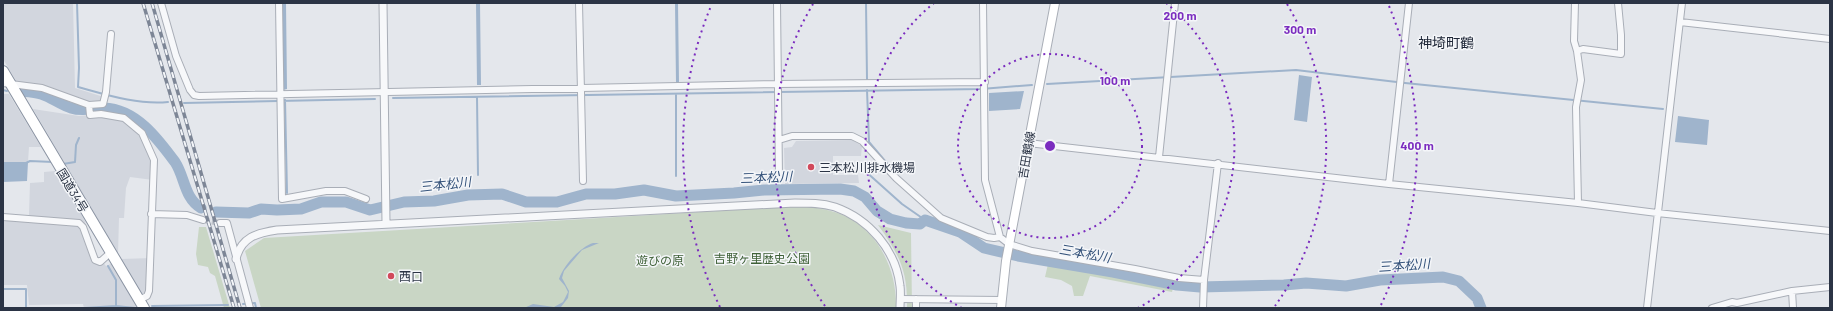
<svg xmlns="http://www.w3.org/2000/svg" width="1833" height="311" font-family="Barlow,'Noto Sans JP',sans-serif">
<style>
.built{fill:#d2d6de}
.green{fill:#c9d6c5}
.water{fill:#9fb4cc}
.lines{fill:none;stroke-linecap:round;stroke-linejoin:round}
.stream{stroke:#9fb4cc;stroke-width:2}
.river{stroke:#9fb4cc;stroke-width:11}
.minor-tunnel{stroke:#bfc3cb;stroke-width:6;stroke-dasharray:6 3;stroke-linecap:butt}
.minor-casing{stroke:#a9aeb7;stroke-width:8}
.tertiary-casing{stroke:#a9aeb7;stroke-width:9}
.secondary-casing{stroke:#a9aeb7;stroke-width:10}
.trunk-casing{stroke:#8b94a3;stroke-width:12}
.minor{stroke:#f7f8fa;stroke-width:6}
.tertiary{stroke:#f7f8fa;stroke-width:7}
.secondary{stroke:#fff;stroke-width:8}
.trunk{stroke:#fff;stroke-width:10}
.rail-casing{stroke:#7d8696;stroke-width:3.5}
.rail{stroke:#f4f6f9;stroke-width:2;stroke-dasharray:6;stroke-linecap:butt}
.ring{fill:none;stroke:#7b2cbf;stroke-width:2;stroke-dasharray:2 4}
.poi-dot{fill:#d1495b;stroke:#f4f6f9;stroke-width:1.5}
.labels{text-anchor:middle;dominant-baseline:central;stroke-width:3;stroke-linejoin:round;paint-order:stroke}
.street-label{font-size:12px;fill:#2b3445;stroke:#f4f6f9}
.poi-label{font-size:12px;fill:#2b3445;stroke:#f4f6f9;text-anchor:start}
.park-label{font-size:12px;fill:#3f6138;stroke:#f4f6f9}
.water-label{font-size:13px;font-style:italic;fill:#34527a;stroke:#f4f6f9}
.quarter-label{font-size:14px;fill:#1d2536;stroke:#f4f6f9}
.centre{fill:#7b2cbf;stroke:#f4f6f9;stroke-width:2}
.ring-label{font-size:12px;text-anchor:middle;font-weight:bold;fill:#7b2cbf;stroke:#f4f6f9;stroke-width:3;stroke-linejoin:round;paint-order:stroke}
</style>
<rect width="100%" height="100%" fill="#e4e7ec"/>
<!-- built -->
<path class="built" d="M3,3H73L75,88L107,98L102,114L124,118L142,133L154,160L153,180L130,177L126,188L124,218H119L118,254L33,109L79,116L90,115L89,105L18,84L3,59Z
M3,94H9L41,147H29L28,162H3Z
M852,140L862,146L861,156H833V175H858L859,183L785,184L784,148L792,147L796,141Z
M55,171L84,219L97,255L106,266L121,259L152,258L145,299L150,308H84L83,304L29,305L27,285H3V215H29L30,183L44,182V172Z"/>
<!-- green -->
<path class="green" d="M803,206C817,208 833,210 845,216C880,233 897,271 896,308H261L245,251L264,238Z
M878,225L911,233L912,308H907C908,271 899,254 878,225Z
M199,227H206L230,308H224L215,276L210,273L208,267L198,265L196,254Z
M1048,264L1117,275L1173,288L1172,292L1090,276L1083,296H1074L1072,286L1061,280L1045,277Z"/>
<!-- water -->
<path class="water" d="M282,3H286L287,89L283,90Z
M476,3H480L481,85H477Z
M675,3H678L679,83H676Z
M1299,75L1312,77L1307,122L1294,120Z
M1024,91L1020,109L989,111V93Z
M1678,116L1709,120L1707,145L1675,142Z
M3,162H28L27,181L3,182Z
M593,243H599L582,250L564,271L562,278L569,291L568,298L561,307L524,308L533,304L554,307L563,302L568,292L565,286L559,279C563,266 580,247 593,243Z"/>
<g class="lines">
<!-- stream -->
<path class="stream" d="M77,3L79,68L78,87C107,95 138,105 168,102
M866,3L867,79
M1047,84L1296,70L1405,83L1663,109
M3,90L7,91
M867,90L869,142L891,168
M676,94V176
M477,97L478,175
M393,98L981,89L1032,85
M285,100L287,193
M184,103L375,99
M26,163L30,161L53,162
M63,164L75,162L76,145L79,138
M822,166H855L864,170L902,204L925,220
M108,266L116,280V306
M3,289H26V308
M243,304L255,303L256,308
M152,306L228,305
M85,308L116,306L135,308"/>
<!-- river -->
<path class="river" d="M23,91C29,92 35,92 41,94C51,97 61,105 71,108C83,112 93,108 104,108C136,109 158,139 175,162C185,177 184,198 201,208
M216,212L249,213L261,209L277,210L301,209L321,202H346L370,210L404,202L434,201L468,195L502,194L526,202H557L586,194H615L644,190L676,196L734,193L764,190L840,189L854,191L865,197L877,211L890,219L906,223L920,224L925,220L960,232L984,248L1018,256L1113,272L1177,285L1200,287L1284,285L1306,283L1346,286L1380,280L1443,277L1459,281L1477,298L1481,308"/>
<!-- minor-tunnel -->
<path class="minor-tunnel" d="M203,220L220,223"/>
<!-- minor casing -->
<g class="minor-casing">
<path id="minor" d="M161,3L176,56L190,90L194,95L199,96L778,84L985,82
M279,3L282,199L326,191H345L366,199
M579,3L583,181
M777,3L779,177
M983,3L985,180L1000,237L1009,244L1032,251L1135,269L1179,278L1204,280L1218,163
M1575,3L1574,41L1577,51L1581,80L1576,107L1578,203
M1680,22L1830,39
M1577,51L1583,49L1621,54V35L1618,3
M3,83L42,88L89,105L103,104L106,92L111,34
M89,105L90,115L101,114L124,118L142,133L154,160L149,291L147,296L139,300
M779,140L792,136H852L862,141L896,178L941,218L987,237L994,238L1000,237
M1028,143L1389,184L1578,203L1657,213L1830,231
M1159,157L1175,3
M1389,184L1409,3
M151,214L187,215L203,220
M3,217L79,223L83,227L95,260L100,262L110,253
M220,223H227L250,308
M1792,291L1793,308
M900,299L1002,300
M916,308V299
M1203,308L1204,280
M1647,308L1682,3
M1712,308L1732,302L1737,303L1792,291L1830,287"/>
</g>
<!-- tertiary casing -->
<g class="tertiary-casing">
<path id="tertiary" d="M383,3L386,223
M236,259C241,237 257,233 277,230L795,203C809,203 822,203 835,207C869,219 896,250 900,286C901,293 900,301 900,308"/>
</g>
<!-- secondary casing -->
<g class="secondary-casing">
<path id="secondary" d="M1001,308L1006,261L1055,3"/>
</g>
<!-- trunk casing -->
<g class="trunk-casing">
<path id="trunk" d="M3,71L144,308"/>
</g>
<!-- minor -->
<use href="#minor" class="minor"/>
<!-- tertiary -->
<use href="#tertiary" class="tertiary"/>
<!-- secondary -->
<use href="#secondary" class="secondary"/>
<!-- trunk -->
<use href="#trunk" class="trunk"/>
<!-- rail casing -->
<g class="rail-casing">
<path id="rail" d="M143,3L234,308
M152,3L240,308"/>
</g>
<!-- rail -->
<use href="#rail" class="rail"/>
</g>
<!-- distance rings -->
<g class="ring">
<circle cx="1050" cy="146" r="92"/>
<path d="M962 308A184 184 0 0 1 934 3M1166 3A184 184 0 0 1 1138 308"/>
<path d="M825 306A276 276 0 0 1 813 4M1287 4A276 276 0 0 1 1275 306"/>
<path d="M720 307A367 367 0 0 1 711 6M1389 6A367 367 0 0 1 1380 307"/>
</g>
<!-- markers -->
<g class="poi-dot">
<circle cx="811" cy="167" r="4"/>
<circle cx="391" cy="276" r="4"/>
</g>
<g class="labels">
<!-- street labels -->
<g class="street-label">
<text transform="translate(1026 155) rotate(-80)">吉田鶴線</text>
<text transform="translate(73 190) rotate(59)">国道34号</text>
</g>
<!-- poi labels -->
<g class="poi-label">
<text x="819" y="167">三本松川排水機場</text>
<text x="399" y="276">西口</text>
</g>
<!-- park labels -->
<g class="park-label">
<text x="762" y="258">吉野ヶ里歴史公園</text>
<text x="660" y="260">遊びの原</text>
</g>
<!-- water labels -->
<g class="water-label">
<text transform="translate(766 177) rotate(-2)">三本松川</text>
<text transform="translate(445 184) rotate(-6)">三本松川</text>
<text transform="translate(1085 253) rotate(10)">三本松川</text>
<text transform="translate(1404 265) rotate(-4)">三本松川</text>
</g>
<!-- quarter labels -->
<g class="quarter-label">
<text x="1446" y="42">神埼町鶴</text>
</g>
</g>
<circle cx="1050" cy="146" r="6" class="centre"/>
<g class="ring-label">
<text x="1180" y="20">200 m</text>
<text x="1300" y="34">300 m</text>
<text x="1115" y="85">100 m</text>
<text x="1417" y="150">400 m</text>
</g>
<!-- border -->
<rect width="1833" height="311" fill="none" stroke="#2b3445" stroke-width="8"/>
</svg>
